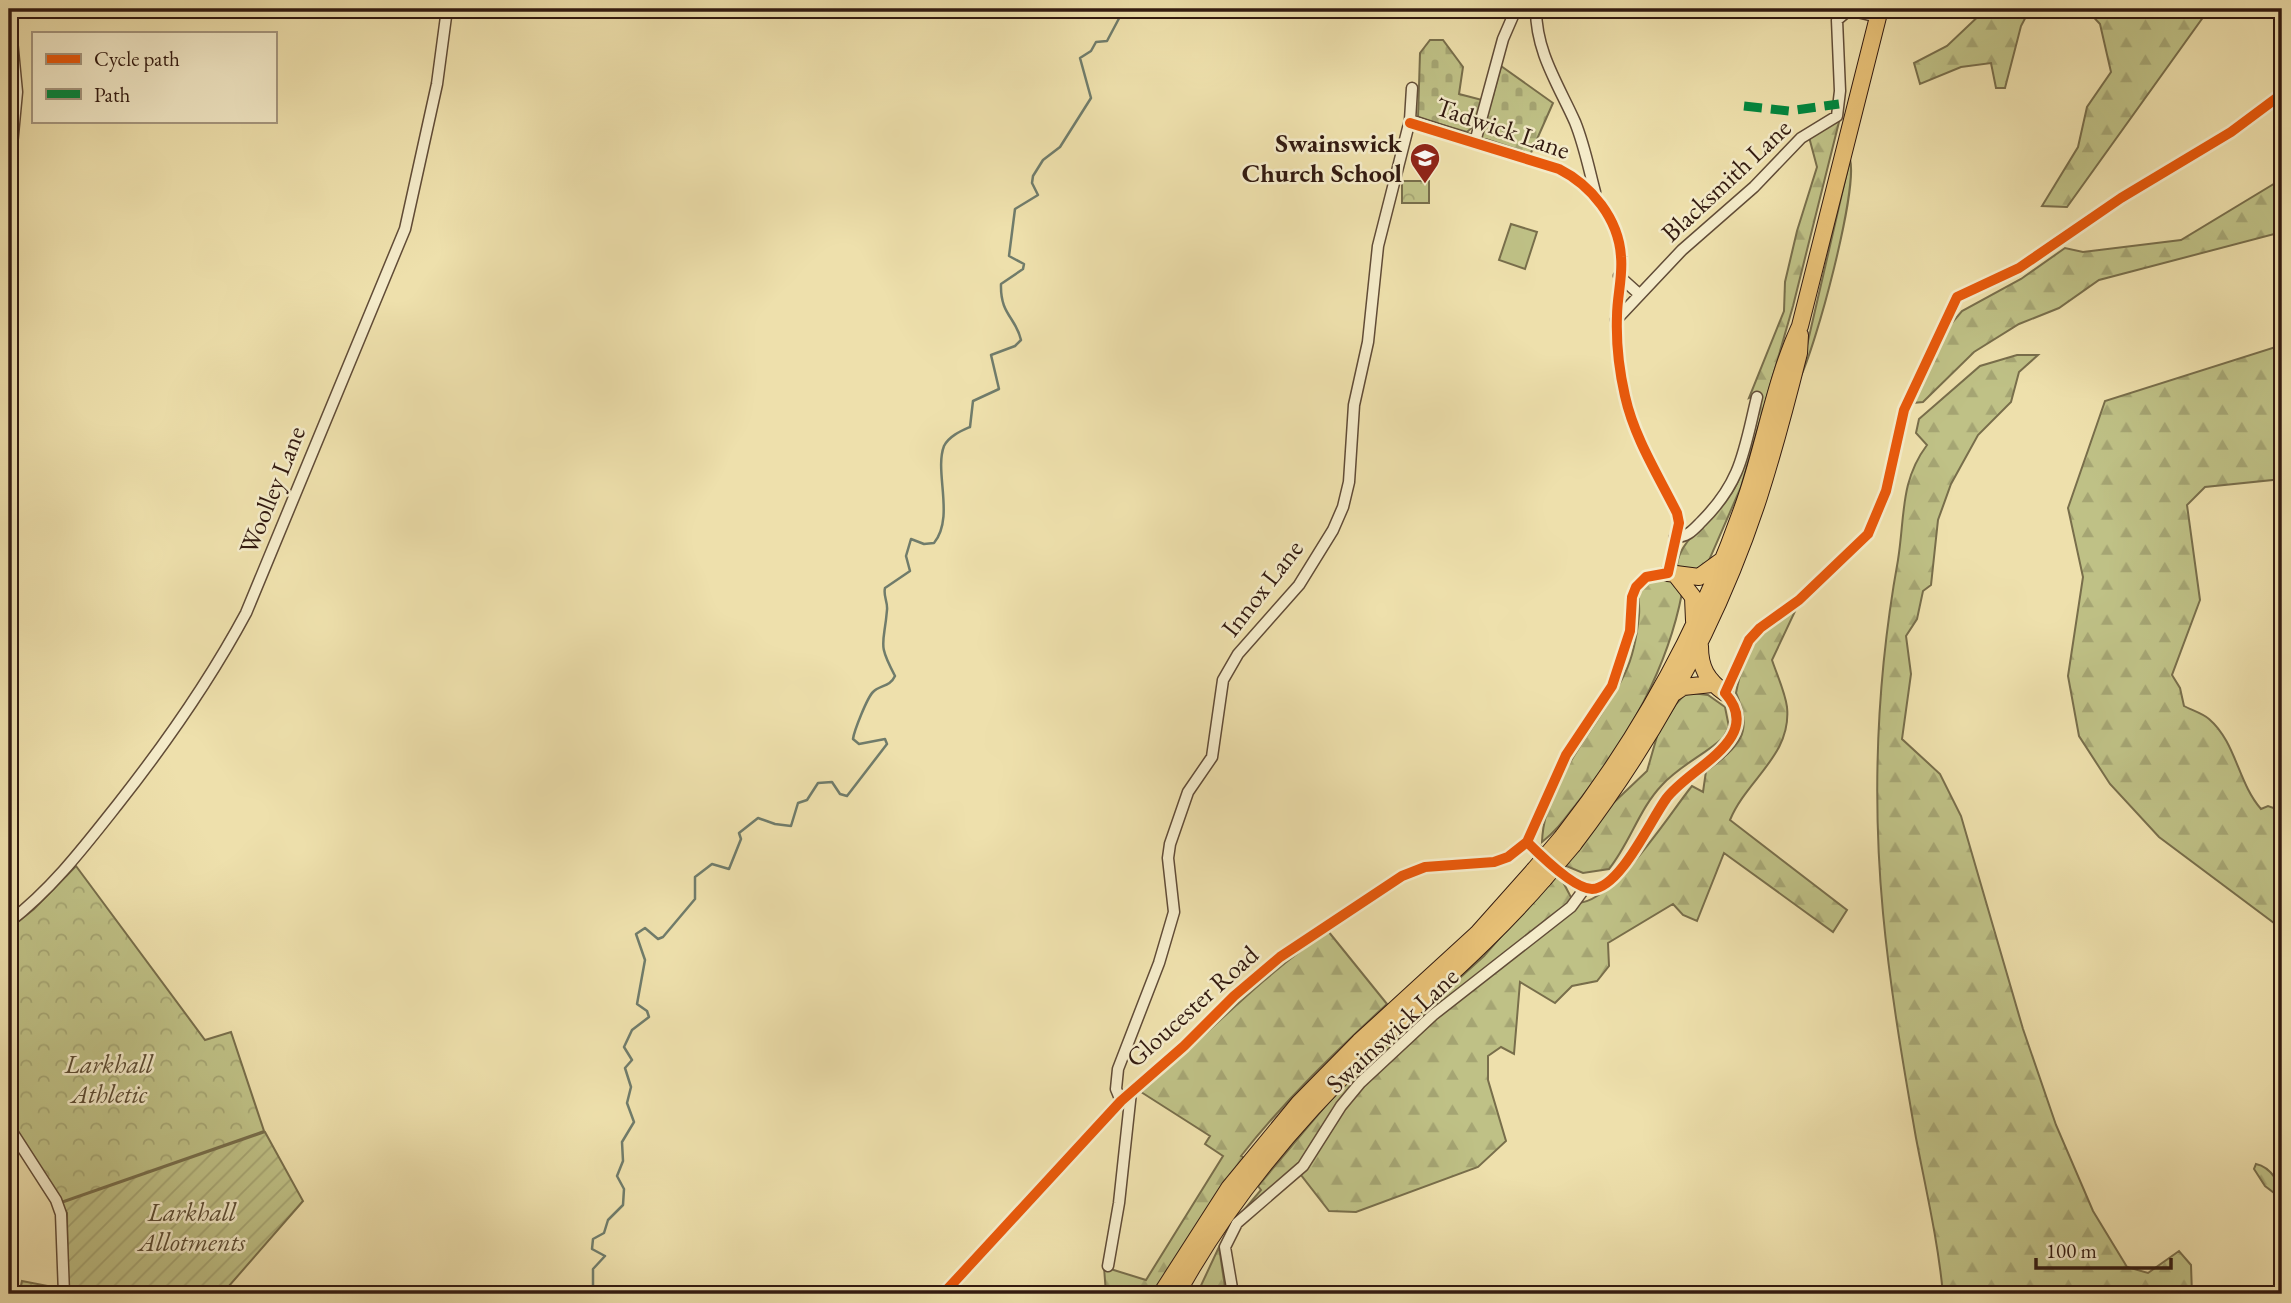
<svg xmlns="http://www.w3.org/2000/svg" width="2291" height="1303" font-family="'EB Garamond',serif">
<style>
.grass{fill:#bfc186;stroke:#786e4b;stroke-width:2}
.forest{fill:url(#forest-firs);stroke:#786e4b;stroke-width:2}
.cemetery{fill:url(#cemetery-stones);stroke:#786e4b;stroke-width:2}
.park{fill:url(#park-crowns);stroke:#786e4b;stroke-width:2}
.garden{fill:url(#garden-furrows);stroke:#786e4b;stroke-width:2}
.lines{fill:none;stroke-linecap:round;stroke-linejoin:round}
.stream{stroke:#707c6b;stroke-width:2.5}
.minor-casing{stroke:#614c37;stroke-width:13}
.highway-casing{stroke:#321a10;stroke-width:18}
.minor{stroke:#f4ebc9;stroke-width:10}
.highway{stroke:#e7c076;stroke-width:16}
.highway-bridge-casing{stroke:#321a10;stroke-width:18;stroke-linecap:butt}
.highway-bridge{stroke:#e7c076;stroke-width:16}
.quiet{stroke:#00873e;stroke-width:9;stroke-dasharray:18 9;stroke-linecap:butt}
.cycleway-casing{stroke:#f4ebc9;stroke-width:15}
.cycleway{stroke:#e8590c;stroke-width:10}
.labels{text-anchor:middle;dominant-baseline:central;stroke-width:5;stroke-linejoin:round;paint-order:stroke}
.street-label{font-size:26px;fill:#321a10;stroke:#f4ebc9}
.poi-label{font-size:26px;font-weight:bold;fill:#321a10;stroke:#f4ebc9;text-anchor:end}
.park-label{font-size:26px;font-style:italic;fill:#5c4c33;stroke:#f4ebc9}
</style>
<defs>
<pattern id="forest-firs" width="22" height="20" patternUnits="userSpaceOnUse" patternTransform="scale(1.75)"><rect width="22" height="20" fill="#bfc186"/><path d="M5 1l3.5 6h-7zM16 11l3.5 6h-7z" fill="#a5a573"/></pattern>
<pattern id="cemetery-stones" width="16" height="16" patternUnits="userSpaceOnUse" patternTransform="scale(1.75)"><rect width="16" height="16" fill="#bfc186"/><path d="M2 7V4a2 2 0 0 1 4 0v3zM10 15v-3a2 2 0 0 1 4 0v3z" fill="#a5a573"/></pattern>
<pattern id="park-crowns" width="20" height="18" patternUnits="userSpaceOnUse" patternTransform="scale(1.75)"><rect width="20" height="18" fill="#bfc186"/><path d="M2 6a3 3 0 1 1 6 0M12 15a3 3 0 1 1 6 0" fill="none" stroke="#a5a573"/></pattern>
<pattern id="garden-furrows" width="10" height="10" patternUnits="userSpaceOnUse" patternTransform="scale(1.75)"><rect width="10" height="10" fill="#bfc186"/><path d="M-1 1l2-2M0 10L10 0M9 11l2-2" fill="none" stroke="#a5a573"/></pattern>
</defs>
<rect width="100%" height="100%" fill="#eee0ac"/>
<filter id="stains"><feTurbulence type="fractalNoise" baseFrequency=".00286" numOctaves="4"/><feColorMatrix values="0 0 0 0 .2 0 0 0 0 .09 0 0 0 0 .02 0 0 0 .5 -.17"/></filter>
<radialGradient id="worn" r=".72"><stop offset=".6" stop-color="#630" stop-opacity="0"/><stop offset="1" stop-color="#630" stop-opacity=".3"/></radialGradient>
<!-- grass -->
<path class="grass" d="M1850,159C1858,190 1816,347 1799,380Z
M1511,224L1537,232L1525,269L1499,260Z"/>
<!-- forest -->
<path class="forest" d="M1986,9H2030L2021,26L2005,88H1996L1991,63L1961,67L1920,84L1914,63L1947,46Z
M2086,9H2209L2067,207L2042,206L2078,147L2087,107L2111,72L2100,24Z
M1840,118L1793,306L1741,487L1707,565L1700,571L1684,572L1677,565C1679,538 1720,514 1734,489C1750,460 1752,427 1756,395L1749,398L1784,311L1785,282L1797,231L1817,167L1809,137Z
M2282,179V232L2099,280L2059,308L2019,324L1974,352L1923,402L1912,403L1945,331L1962,311L2021,279L2065,248L2083,252L2181,240Z
M2282,336V479L2205,487L2187,505L2200,600L2172,675L2180,688L2184,706C2191,710 2202,713 2209,719C2236,742 2238,783 2261,809L2268,806L2282,811V929L2159,837L2110,784L2079,736L2068,676L2083,577L2068,508L2105,401L2279,346Z
M2017,355H2038L2019,372L2011,402L1978,435L1951,484L1938,520L1931,585L1923,591L1917,619L1906,636L1911,674L1902,739L1940,774L1961,816L2023,1029L2056,1125L2093,1211L2127,1267L2148,1273L2179,1251L2191,1265L2192,1294H1943C1938,1241 1926,1190 1916,1138C1903,1064 1890,988 1883,913C1872,796 1877,676 1898,560C1905,516 1900,481 1927,445L1916,433L1919,419L1980,366Z
M1670,579L1682,593C1668,667 1628,739 1581,798C1568,814 1559,829 1542,842C1544,779 1600,727 1625,673C1634,655 1637,635 1639,615C1640,607 1637,595 1641,589C1646,579 1661,579 1670,579Z
M1797,607L1772,660C1777,675 1785,692 1787,707C1792,755 1747,779 1730,820L1847,910L1833,932L1724,853L1697,921L1683,915L1673,904L1608,943L1609,966L1597,981L1572,986L1555,1003L1520,982L1514,1054L1501,1047L1488,1056V1080L1506,1141L1478,1167L1356,1212L1329,1211L1297,1170L1238,1217L1261,1190L1258,1186L1348,1079L1484,956L1554,876L1563,882L1574,903C1612,907 1669,814 1692,786L1703,792L1706,771C1739,746 1754,735 1736,693C1745,646 1759,632 1797,607Z
M1692,693L1708,695L1725,707L1729,727L1723,738C1704,755 1679,766 1662,785C1639,809 1630,843 1609,869L1583,873L1564,865L1608,808L1647,771L1658,733L1676,704L1684,695Z
M1328,931L1387,1004C1335,1052 1285,1100 1241,1156L1246,1159L1156,1294H1106L1104,1267L1146,1280L1223,1156L1205,1144L1210,1136L1141,1092C1204,1038 1259,978 1328,931Z
M2256,1164C2271,1167 2282,1185 2282,1199L2265,1186L2254,1169Z
M1219,1247L1226,1294H1197Z
M1011,1286L1051,1294H1002Z"/>
<!-- cemetery -->
<path class="cemetery" d="M1430,40H1443L1463,67L1459,94L1482,100L1475,125L1467,132L1418,118L1420,53Z
M1501,66L1553,103L1530,155L1481,138Z"/>
<!-- park -->
<path class="park" d="M1402,181H1429V203H1402Z
M76,866L205,1040L231,1032L264,1131L61,1202L21,1142L9,1117V929L34,909Z
M22,1281L48,1286V1294H19Z"/>
<!-- garden -->
<path class="garden" d="M265,1132L303,1201L222,1294H68L67,1213L61,1203Z"/>
<g class="lines">
<!-- stream -->
<path class="stream" d="M585,1294L593,1288V1269L605,1256L592,1249L593,1239L604,1233L608,1220L623,1205L624,1189L617,1176L623,1161L622,1142L634,1122L627,1103L631,1087L625,1068L632,1060L624,1047L632,1030L649,1017L647,1011L637,1004L645,960L636,934L645,928L658,939L663,937L695,899V877L712,864L729,869L741,839L739,833L758,818L775,824L791,826L798,803L807,800L818,783L832,782L840,794L847,796L887,744L885,739L859,744L853,739C854,731 867,698 873,692C880,685 890,687 895,676C877,642 884,646 887,610C888,602 883,596 885,588L910,571L906,556L911,539L924,544L934,543C955,517 934,472 944,446C949,436 961,431 970,427L973,401L999,389L991,355L1015,346L1021,340C1016,317 1000,315 1001,284L1023,269L1024,264L1009,256L1015,209L1038,195L1032,183L1033,176L1043,160L1060,147L1091,98L1080,58L1091,51L1096,42L1107,41L1124,9"/>
<!-- minor casing -->
<g class="minor-casing">
<path id="minor" d="M1536,9C1536,52 1558,84 1575,122C1584,144 1589,169 1595,192
M1475,142L1503,39L1516,9
M9,177L17,92L9,9
M1619,276L1639,294
M1616,320L1682,250L1754,187L1801,138L1837,116L1840,91L1837,20L1849,10L1878,17
M1675,537C1688,537 1693,530 1702,521C1742,481 1744,450 1757,397
M1527,842L1539,852
M1559,870C1569,879 1582,892 1596,888C1625,880 1648,823 1665,800C1683,775 1719,762 1733,737C1741,722 1736,705 1725,693L1749,640L1760,628L1799,600L1868,534L1886,491L1904,410L1957,297L2019,268L2121,198L2231,132L2282,94
M9,922C52,889 84,847 118,804C166,743 209,682 246,613L405,229L437,84L447,9
M1121,1101L1116,1089L1118,1069L1159,963L1174,912L1168,858L1170,844L1188,792L1212,757L1223,680L1238,654L1299,585L1333,530L1343,507L1349,482L1354,405L1368,342L1378,246L1410,120L1412,88
M9,1127L56,1200L61,1214L64,1294
M1108,1266L1119,1203L1131,1092
M943,1294L1121,1101L1184,1046L1234,996L1280,957L1402,876L1425,867L1494,862L1508,857L1527,842L1566,755L1612,686L1630,631L1632,597L1636,587L1646,577L1668,573L1679,523L1677,513C1658,475 1634,437 1625,396C1619,370 1616,342 1617,316C1617,297 1623,276 1621,257C1619,219 1591,185 1559,169L1410,120
M1233,1294L1225,1247L1237,1223L1303,1166L1341,1106L1360,1083L1433,1015L1571,907L1585,888"/>
</g>
<!-- highway casing -->
<g class="highway-casing">
<path id="highway" d="M1668,573L1699,577L1721,561
M1675,574L1693,597L1694,621
M1700,646C1700,668 1707,680 1725,693
M1674,693L1683,687L1712,684
M1563,836C1644,732 1706,617 1748,492C1766,437 1776,378 1800,326L1880,9
M1573,845C1653,740 1718,623 1759,497C1774,450 1787,401 1799,353L1800,335
M1161,1294L1229,1188L1299,1103L1359,1042L1477,934L1534,870
M1177,1294C1226,1204 1293,1124 1366,1053C1426,995 1489,943 1544,879"/>
</g>
<!-- minor -->
<use href="#minor" class="minor"/>
<!-- highway -->
<use href="#highway" class="highway"/>
<!-- highway-bridge casing -->
<g class="highway-bridge-casing">
<path id="highway-bridge" d="M1534,870L1563,836
M1544,879L1573,845"/>
</g>
<!-- highway-bridge -->
<use href="#highway-bridge" class="highway-bridge"/>
<!-- quiet -->
<path class="quiet" d="M1744,106L1789,111L1839,104"/>
<!-- cycleway casing -->
<g class="cycleway-casing">
<path id="cycleway" d="M1527,842C1539,854 1574,889 1592,889C1620,888 1650,821 1666,799C1688,768 1766,739 1725,693L1749,640L1760,628L1799,600L1868,534L1886,491L1904,410L1957,297L2019,268L2121,198L2231,132L2282,94
M943,1294L1121,1101L1184,1046L1234,996L1280,957L1402,876L1425,867L1494,862L1508,857L1527,842L1566,755L1612,686L1630,631L1632,597L1636,587L1646,577L1668,573L1679,523L1677,513C1658,475 1634,437 1625,396C1619,370 1616,342 1617,316C1617,297 1623,276 1621,257C1619,219 1591,185 1559,169L1410,123"/>
</g>
<!-- cycleway -->
<use href="#cycleway" class="cycleway"/>
</g>
<!-- icons -->
<defs>
<g id="school-pin" transform="scale(1.575)"><path d="M0 17L-7.5 6A9.5 9.5 0 1 1 7.5 6Z" fill="#8f2418" stroke="#f4ebc9"/><path d="M0-5L7-2L0 1L-7-2ZM-4 1L0 2.5L4 1V4Q0 6-4 4Z" fill="#fff"/></g>
</defs>
<g fill-rule="evenodd">
<use href="#school-pin" x="1425" y="158"/>
</g>
<g class="labels">
<!-- street labels -->
<g class="street-label">
<text transform="translate(1503 128) rotate(19)">Tadwick Lane</text>
<text transform="translate(1726 180) rotate(-43)">Blacksmith Lane</text>
<text transform="translate(272 490) rotate(-68)">Woolley Lane</text>
<text transform="translate(1262 588) rotate(-52)">Innox Lane</text>
<text transform="translate(1192 1006) rotate(-42)">Gloucester Road</text>
<text transform="translate(1392 1030) rotate(-43)">Swainswick Lane</text>
</g>
<!-- poi labels -->
<g class="poi-label">
<text x="1402" y="143">Swainswick<tspan x="1402" dy="30">Church School</tspan></text>
</g>
<!-- park labels -->
<g class="park-label">
<text x="109" y="1064">Larkhall<tspan x="109" dy="30">Athletic</tspan></text>
<text x="192" y="1212">Larkhall<tspan x="192" dy="30">Allotments</tspan></text>
</g>
</g>
<!-- margin -->
<rect width="2291" height="1303" fill="none" stroke="#eee0ac" stroke-width="35"/>
<rect x="10" y="10" width="2270" height="1282" fill="none" stroke="#321a10" stroke-width="3.5"/>
<rect x="18" y="18" width="2256" height="1268" fill="none" stroke="#321a10" stroke-width="2"/>
<!-- legend -->
<rect x="32" y="32" width="245" height="91" fill="#f4ebc9" stroke="#a6977f" stroke-width="2"/>
<rect x="46" y="54" width="35" height="10" fill="#e8590c" stroke="#a6977f" stroke-width="2"/>
<text x="94" y="66" font-size="21" fill="#321a10">Cycle path</text>
<rect x="46" y="89" width="35" height="10" fill="#00873e" stroke="#a6977f" stroke-width="2"/>
<text x="94" y="102" font-size="21" fill="#321a10">Path</text>
<!-- scale -->
<path d="M2036 1258v10h135v-10" fill="none" stroke="#321a10" stroke-width="3.5"/>
<text x="2046" y="1258" font-size="21" fill="#321a10" stroke="#f4ebc9" stroke-width="5" paint-order="stroke">100 m</text>
<rect width="100%" height="100%" filter="url(#stains)"/>
<rect width="100%" height="100%" fill="url(#worn)"/>
</svg>
